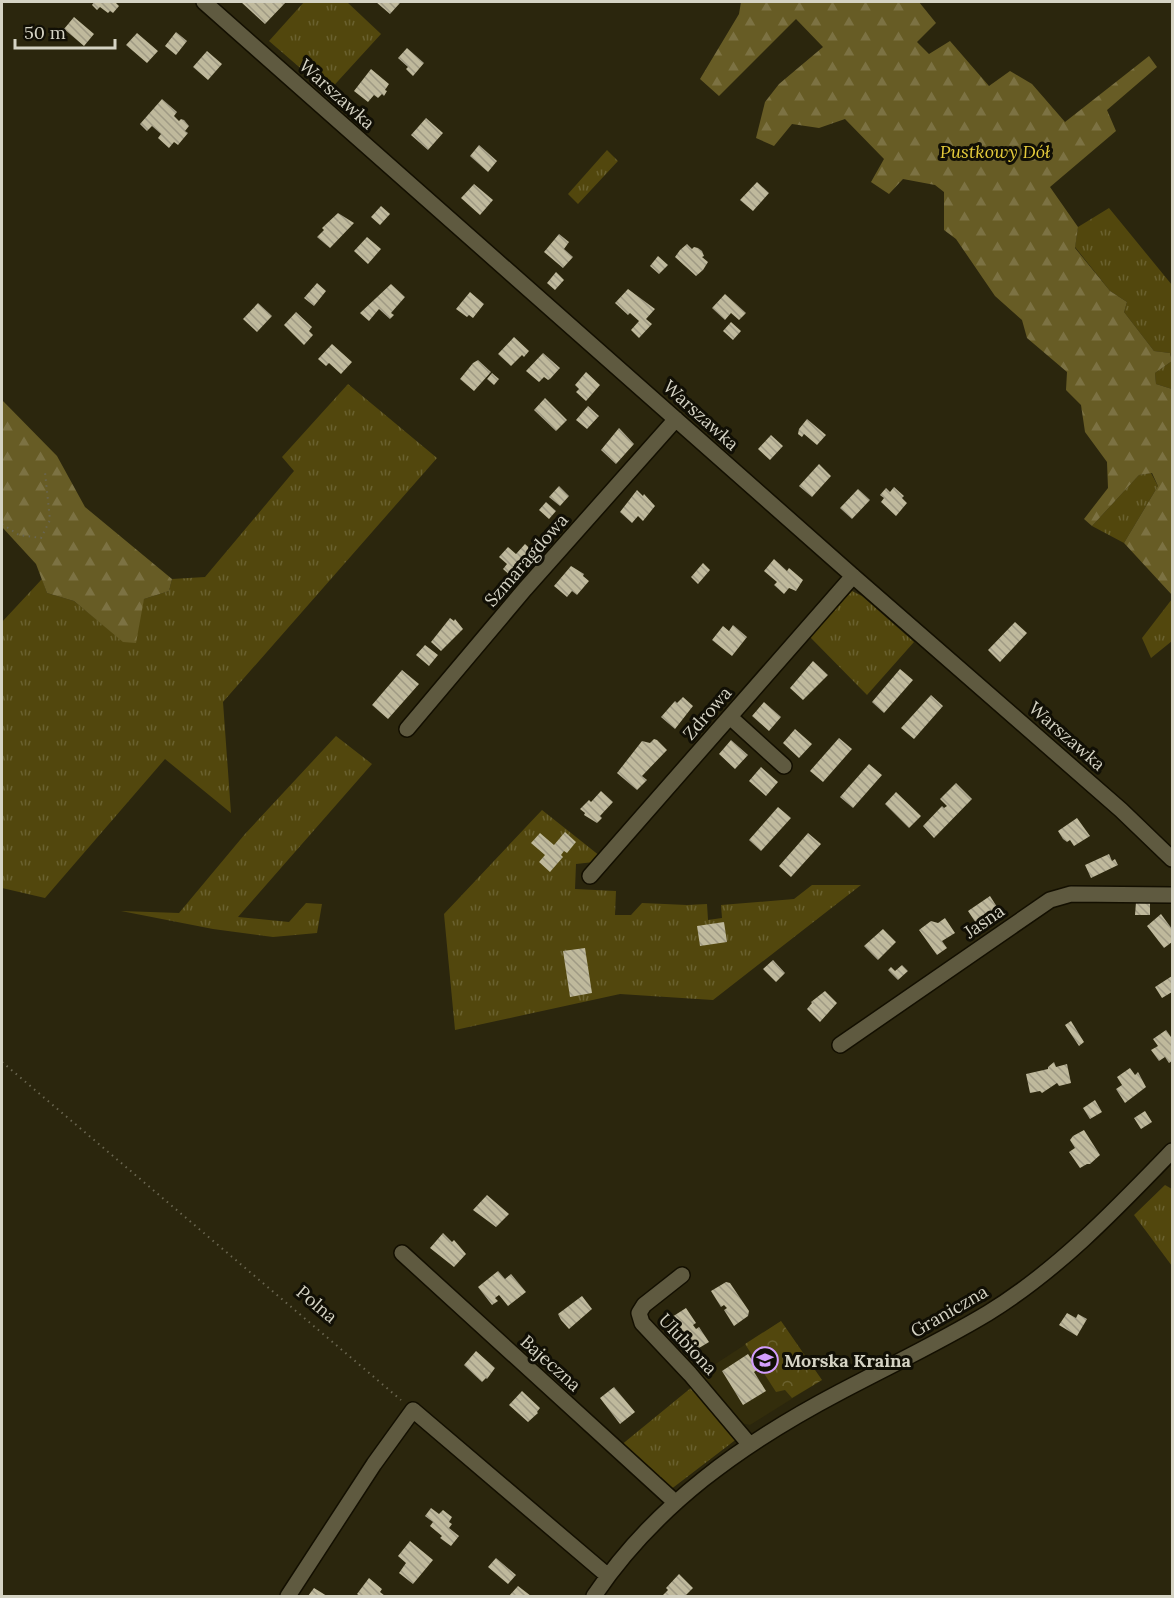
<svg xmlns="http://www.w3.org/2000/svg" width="1174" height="1598" font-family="Lora,serif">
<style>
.built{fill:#332d0c}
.grass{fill:url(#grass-tufts)}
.forest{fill:url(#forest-firs)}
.park{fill:url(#park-crowns)}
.building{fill:url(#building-back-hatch)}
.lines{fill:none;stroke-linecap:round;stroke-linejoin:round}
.minor-casing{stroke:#130f00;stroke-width:18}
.path{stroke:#6a6650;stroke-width:2;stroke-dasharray:1.5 4.5;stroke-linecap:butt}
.minor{stroke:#5f5a40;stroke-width:15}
.labels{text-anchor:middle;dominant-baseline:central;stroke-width:6;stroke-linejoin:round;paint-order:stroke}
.street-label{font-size:18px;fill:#d5d3c4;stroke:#110f05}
.park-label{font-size:18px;font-style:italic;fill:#e5cb3b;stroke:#110f05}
.poi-label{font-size:18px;font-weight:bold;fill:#d5d3c4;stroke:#110f05;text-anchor:start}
</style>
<defs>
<pattern id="grass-tufts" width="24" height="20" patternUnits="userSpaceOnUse" patternTransform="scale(1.5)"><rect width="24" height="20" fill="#52470d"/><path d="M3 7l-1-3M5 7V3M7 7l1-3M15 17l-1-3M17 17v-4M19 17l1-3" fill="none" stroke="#6a612f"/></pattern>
<pattern id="forest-firs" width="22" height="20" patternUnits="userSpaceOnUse" patternTransform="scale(1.5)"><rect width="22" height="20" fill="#675c25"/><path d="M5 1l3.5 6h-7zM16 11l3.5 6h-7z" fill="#7c7243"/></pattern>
<pattern id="park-crowns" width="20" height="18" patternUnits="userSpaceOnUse" patternTransform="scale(1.5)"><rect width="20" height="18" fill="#52470d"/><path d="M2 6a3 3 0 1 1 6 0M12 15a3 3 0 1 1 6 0" fill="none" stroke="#6a612f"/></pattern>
<pattern id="building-back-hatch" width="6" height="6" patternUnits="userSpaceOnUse" patternTransform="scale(1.5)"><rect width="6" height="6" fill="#bfb99c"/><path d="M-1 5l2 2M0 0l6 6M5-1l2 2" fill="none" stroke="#9f9a84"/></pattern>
</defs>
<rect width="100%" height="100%" fill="#2b260d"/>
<!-- built -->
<path class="built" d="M781,1321L822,1380L750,1425L736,1422L697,1376Z"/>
<!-- grass -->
<path class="grass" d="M304,2H347L381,34L328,92L269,41Z
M607,150L618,161L578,204L568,194Z
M1109,208L1172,285V359L1170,353L1154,351L1124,312L1127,302L1110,291L1075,247L1078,227Z
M1172,361V389L1156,384L1155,373Z
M348,384L437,458L223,702L231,813L165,759L45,898L2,888V622L42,579L47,593L74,601L123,641L144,599L169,591L172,579L205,577L294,471L282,457Z
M1151,473L1158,486L1124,543L1092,526L1139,475Z
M852,591L862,596L914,642L867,695L809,636Z
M1172,599V641L1151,658L1142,638Z
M336,736L372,764L238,917L289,922L306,903L322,904L317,933L273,937L213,929L121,911L179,913L245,834Z
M542,810L600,856L594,862L576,864L575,889L616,891L615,915H631L642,903L687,905L707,904L708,920L722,918L721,905L794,899L812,885H861L713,1000L620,994L455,1030L444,914Z
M1165,1185L1172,1189V1266L1134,1215Z
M692,1387L738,1438L670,1490L620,1446Z"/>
<!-- forest -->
<path class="forest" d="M741,2H919L936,23L917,42L929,54L950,41L989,86L1010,71L1032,84L1065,122L1149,56L1157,67L1107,110L1116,131L1050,187L1078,227L1075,248L1110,291L1127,302L1124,312L1154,351L1170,353L1172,361L1155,373L1156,384L1172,389V595L1124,543L1158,486L1152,473L1139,475L1092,526L1084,519L1108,488L1107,462L1085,432L1081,405L1066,390L1067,372L1027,338L1022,320L995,296L956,239L944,230V192L935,185L903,179L889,194L871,182L884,159L845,119L819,128L792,124L774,146L756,138L765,102L779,84L823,47L796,19L719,96L700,79L739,14Z
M2,400L57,456L85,507L172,579L169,591L144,599L136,643L123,642L74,601L47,593L36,564L2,527Z"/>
<!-- park -->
<path class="park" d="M781,1321L822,1380L792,1398L785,1390L776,1392L745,1344Z"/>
<!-- building -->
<path class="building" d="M94,2H118L116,3L119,6L113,13L110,11L108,13L100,7L97,10L92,5Z
M241,2L260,3L286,2L265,24Z
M376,2H398L400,3L390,14Z
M74,17L94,34L84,46L64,29Z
M176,32L187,41L176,55L165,46Z
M137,33L158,51L147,63L126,45Z
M407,48L424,63L413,76L406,69L408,67L398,58Z
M207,51L222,64L208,80L193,67Z
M371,69L389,84L385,90L387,91L384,96L382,94L378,98L374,95L368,102L354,91Z
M162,99L177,112L174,116L179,121L181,119L184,120L189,126L185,131L188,133L178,145L174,142L169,148L158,138L161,134L152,126L147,131L140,124Z
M426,118L443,133L428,150L411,135Z
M479,145L497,161L488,172L470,156Z
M757,182L769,193L753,211L740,200Z
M474,184L493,200L480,215L461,198Z
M381,206L390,214L380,225L371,217Z
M338,213L354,223L330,248L317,237L324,230L322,228Z
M559,234L569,242L564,249L573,257L563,268L544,252Z
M367,237L381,249L368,264L354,251Z
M687,244L692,249L694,247L698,248L702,251L704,256L702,257L708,262L703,270L696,276L675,257L680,250Z
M658,256L668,265L659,274L650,266Z
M556,272L564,280L555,290L547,283Z
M317,283L326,291L314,306L304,298Z
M391,284L405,297L391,313L394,315L390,319L379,309L369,321L360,313Z
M628,289L655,309L646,319L652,324L639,338L631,330L639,321L630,313L628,315L615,303Z
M470,292L484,304L473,318L469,315L467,317L456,309Z
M725,294L746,313L739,320L731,313L725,320L712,308Z
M258,303L272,316L257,332L243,319Z
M296,312L312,327L309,331L313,335L304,345L284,325Z
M731,322L741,331L733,340L723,331Z
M514,337L529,351L524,357L522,355L511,366L498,354Z
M332,344L352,362L341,374L329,363L326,366L318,359Z
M543,353L560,368L550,379L548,380L544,377L539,382L526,371Z
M478,360L491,372L474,391L460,379L473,363Z
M586,372L600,385L586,401L576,392L579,389L575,385Z
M492,373L499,379L494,385L487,379Z
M545,398L567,420L556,431L534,410Z
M588,406L599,416L587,429L576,420Z
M807,419L826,435L817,445L804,434L802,437L798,434L799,429Z
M619,428L634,444L616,464L601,450Z
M771,435L783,446L770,460L758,449Z
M819,464L831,476L812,497L799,486Z
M559,486L569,496L560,506L549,497Z
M894,487L904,496L902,498L907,503L896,516L881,502L884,498L880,495L886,488L890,492Z
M858,489L870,500L852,519L840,508Z
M637,490L643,496L644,494L655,506L643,521L638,516L632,523L620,512Z
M546,502L556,511L549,519L539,510Z
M525,544L535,553L513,578L503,569L507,564L499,557L508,547L516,554Z
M774,559L787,571L789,568L803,580L796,591L789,588L784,594L774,585L777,582L764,571Z
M703,563L710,570L698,584L691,577Z
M571,566L584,574L583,576L589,581L577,595L572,591L567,597L554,586Z
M450,618L454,621L455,619L463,629L441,651L431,642Z
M1015,622L1027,633L1000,662L988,650Z
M733,625L747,637L732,656L712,640L723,626L729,631Z
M425,645L438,655L429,666L416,655Z
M813,661L828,675L803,700L790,688Z
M900,669L913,680L884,713L872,702Z
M402,670L419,684L388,719L372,705Z
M931,695L943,706L914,739L901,728Z
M683,697L693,706L675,729L661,717L675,701L677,703Z
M764,702L781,717L769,731L752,716Z
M795,729L812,744L799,758L783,743Z
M839,738L852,749L823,782L810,771Z
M654,739L657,740L667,750L642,776L647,780L637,790L617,773L642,741L650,743Z
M731,740L748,755L735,769L719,754Z
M869,764L882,775L853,808L840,797Z
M761,767L778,782L766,796L749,781Z
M956,783L972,799L934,838L923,826L942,806L944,808L947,806L940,799Z
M601,791L613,802L600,816L602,818L597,823L584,815L585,813L580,809L589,800L591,802Z
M896,792L921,816L909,828L885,804Z
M778,807L791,818L761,851L749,840Z
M1077,818L1090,836L1074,846L1070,840L1067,842L1063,839L1058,831Z
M565,832L576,842L567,853L564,851L561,855L563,857L550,872L539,862L545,855L531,843L540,833L554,845Z
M808,833L821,844L791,877L779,866Z
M1109,854L1112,861L1115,859L1118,865L1091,878L1085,865Z
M990,896L999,910L976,923L968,911Z
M1136,902L1150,903V915H1135Z
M1161,914L1172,929V942L1164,948L1147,926Z
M945,918L955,933L942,941L947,948L937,955L919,930L931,921L938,923Z
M724,922L727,942L700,946L697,926Z
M883,929L896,942L878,960L864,946Z
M585,948L592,993L570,997L563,951Z
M773,960L785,973L776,982L763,969Z
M902,965L908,971L898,980L888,970L891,967L895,971Z
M1172,976V992L1162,998L1155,987Z
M825,991L837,1003L820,1022L807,1009L812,1003L811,1002Z
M1071,1021L1084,1042L1079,1046L1065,1025Z
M1166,1030L1171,1037L1172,1036V1061L1169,1063L1165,1057L1159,1061L1151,1050L1158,1046L1153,1039Z
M1054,1062L1056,1067L1067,1064L1071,1083L1059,1086L1057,1083L1042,1093L1040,1091L1030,1093L1026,1074L1048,1069V1067Z
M1130,1068L1135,1075L1138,1072L1146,1087L1125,1103L1116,1089L1122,1085L1117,1077Z
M1095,1100L1102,1112L1090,1119L1083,1108Z
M1145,1111L1152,1122L1141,1129L1134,1118Z
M1084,1130L1100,1155L1090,1164H1087L1080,1168L1069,1152L1075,1148L1070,1140L1073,1136Z
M487,1195L509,1214L496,1227L473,1210Z
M443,1233L452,1242L454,1240L466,1254L454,1267L430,1248Z
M498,1271L505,1279L511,1274L526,1292L508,1306L499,1295L495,1298L498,1301L492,1305L478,1287Z
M726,1282L730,1283L749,1311L748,1316L734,1326L724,1310L727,1308L724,1305L721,1307L711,1291Z
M582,1296L592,1309L569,1329L561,1320L558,1314Z
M686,1308L696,1323L693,1325L696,1329L699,1327L709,1342L694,1351L689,1350L671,1322L672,1317Z
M1067,1313L1076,1318L1078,1314L1087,1319L1077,1336L1059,1325Z
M476,1351L495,1368L487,1379L486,1378L482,1382L464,1365Z
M748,1354L758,1369L754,1372L766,1391L743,1405L722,1371Z
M614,1387L635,1412L620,1424L600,1398Z
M522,1391L540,1408L537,1412L538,1413L528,1422L509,1405Z
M431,1508L439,1514L443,1510L452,1517L449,1522L452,1524L449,1528L459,1536L451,1546L440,1538L442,1536L430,1526L433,1522L425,1516Z
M410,1541L433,1560L413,1584L399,1573L406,1563L398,1556Z
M496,1558L516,1575L508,1584L488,1567Z
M679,1574L693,1588L685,1596H665L663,1595L668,1590L666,1588Z
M369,1578L382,1589L380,1592L385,1596H360L357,1594Z
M518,1586L531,1596H509Z
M314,1588L327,1596H308Z"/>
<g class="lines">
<!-- minor casing -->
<g class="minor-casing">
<path id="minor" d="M204,2L853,576L1121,810L1172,859
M730,717L784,766
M407,729L525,589L676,419
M590,876L853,576
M840,1045L1050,900L1071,894L1172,895
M402,1253L675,1502
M682,1275L644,1305L639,1313L642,1323L690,1374L750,1445
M288,1596L374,1464L413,1410L608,1576
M594,1596C655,1505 743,1443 840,1392C889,1366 940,1342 988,1313C1058,1270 1116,1209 1172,1151"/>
</g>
<!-- path -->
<path class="path" d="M2,524L19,535L41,538L50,520L45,472
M2,1062L401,1400"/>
<!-- minor -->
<use href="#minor" class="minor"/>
</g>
<!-- icons -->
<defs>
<g id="school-ring" transform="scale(1.35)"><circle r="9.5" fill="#110f05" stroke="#d29dfd" stroke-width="1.5"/><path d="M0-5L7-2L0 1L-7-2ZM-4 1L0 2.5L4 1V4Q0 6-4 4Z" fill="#d29dfd"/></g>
</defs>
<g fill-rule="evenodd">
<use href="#school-ring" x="765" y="1360"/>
</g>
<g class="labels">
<!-- street labels -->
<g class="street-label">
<text transform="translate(337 94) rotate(42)">Warszawka</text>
<text transform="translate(701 415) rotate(42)">Warszawka</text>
<text transform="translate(526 560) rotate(-49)">Szmaragdowa</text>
<text transform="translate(707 713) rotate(-49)">Zdrowa</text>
<text transform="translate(1067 736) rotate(41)">Warszawka</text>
<text transform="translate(984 921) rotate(-35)">Jasna</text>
<text transform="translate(317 1304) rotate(40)">Polna</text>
<text transform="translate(949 1311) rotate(-30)">Graniczna</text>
<text transform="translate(688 1344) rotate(47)">Ulubiona</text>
<text transform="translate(551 1363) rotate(42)">Bajeczna</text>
</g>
<!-- park labels -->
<g class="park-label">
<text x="995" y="151">Pustkowy Dół</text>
</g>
<!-- poi labels -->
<g class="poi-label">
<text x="784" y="1360">Morska Kraina</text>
</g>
</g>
<!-- border -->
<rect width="1174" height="1598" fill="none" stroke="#d5d3c4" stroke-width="6"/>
<!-- scale -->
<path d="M15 39v9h100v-9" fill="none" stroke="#d5d3c4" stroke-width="3"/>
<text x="24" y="39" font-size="18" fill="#d5d3c4" stroke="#110f05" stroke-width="4.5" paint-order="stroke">50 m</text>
</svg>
